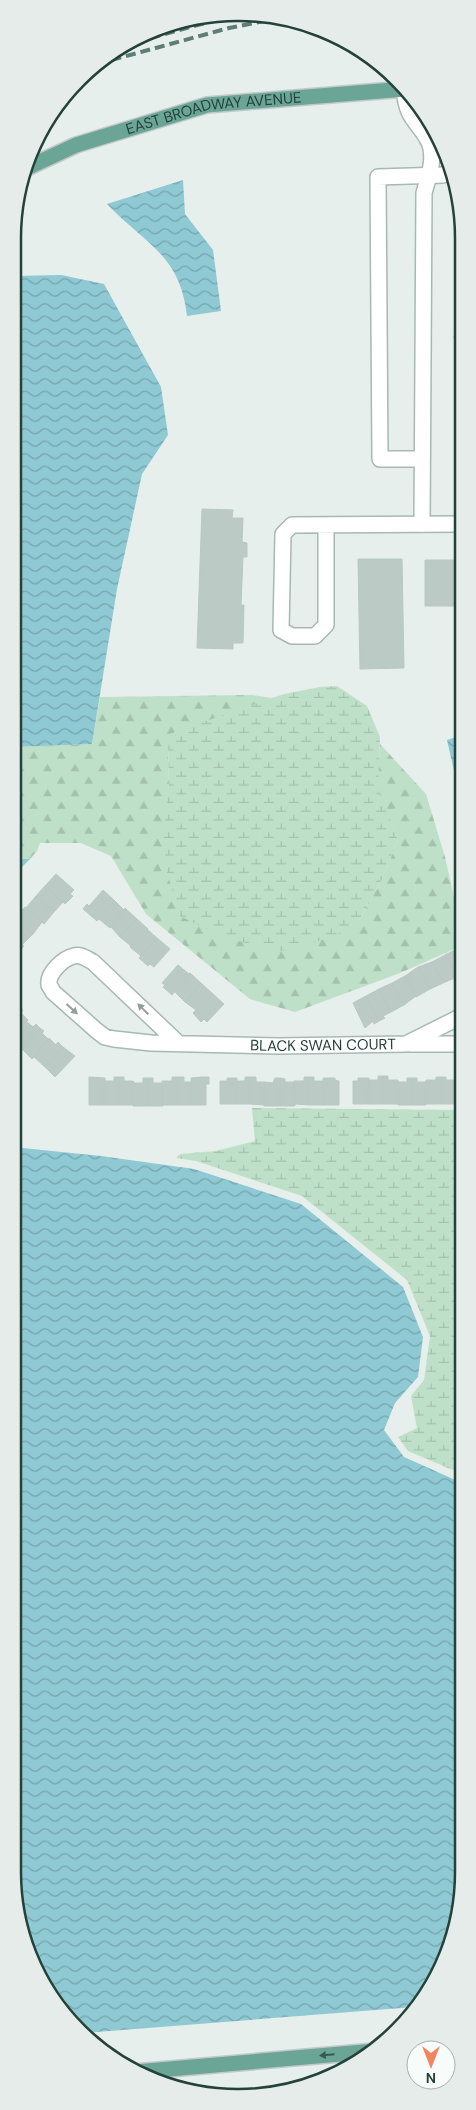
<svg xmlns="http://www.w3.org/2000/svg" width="476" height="2110" font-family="'DM Sans',sans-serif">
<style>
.forest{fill:url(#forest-firs)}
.wetland{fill:url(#wetland-marsh)}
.water{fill:url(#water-waves)}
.building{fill:#bbcac4;stroke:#b8c9c2}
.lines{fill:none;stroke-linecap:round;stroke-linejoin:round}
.minor-casing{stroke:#a8b8b2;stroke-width:18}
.major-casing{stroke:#c2cac8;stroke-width:18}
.minor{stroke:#fff;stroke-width:15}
.major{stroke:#6aa596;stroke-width:15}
.rail{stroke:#5f7d75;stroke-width:4;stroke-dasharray:10 5;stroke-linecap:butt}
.oneway{fill:#92a09c}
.oneway2{fill:#365b51}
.labels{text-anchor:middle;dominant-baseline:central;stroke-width:5;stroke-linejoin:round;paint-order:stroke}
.street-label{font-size:15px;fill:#24423a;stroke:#f7fbf9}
.rim{fill:none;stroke:#24423a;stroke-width:2.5}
</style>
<defs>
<pattern id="forest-firs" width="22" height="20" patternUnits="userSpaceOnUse" patternTransform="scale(1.25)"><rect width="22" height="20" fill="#bfe0c8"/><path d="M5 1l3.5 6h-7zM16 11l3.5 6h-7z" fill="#a4c1ad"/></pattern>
<pattern id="wetland-marsh" width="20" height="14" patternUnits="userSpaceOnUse" patternTransform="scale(1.25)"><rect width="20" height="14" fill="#bfe0c8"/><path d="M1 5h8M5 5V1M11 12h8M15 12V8" fill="none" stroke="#a4c1ad"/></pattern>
<pattern id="water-waves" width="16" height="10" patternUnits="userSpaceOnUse" patternTransform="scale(1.25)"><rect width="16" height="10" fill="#8ec9d4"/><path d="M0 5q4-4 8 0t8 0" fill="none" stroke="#74a5ad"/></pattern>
</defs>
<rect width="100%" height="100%" fill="#e6efeb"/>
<!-- forest -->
<path class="forest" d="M252,695L272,698L168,740L169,788L359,921L382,879L398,840L377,789L380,744L426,794L445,857L458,915L459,947L400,973L295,1012L250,999L146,914L111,856L81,843H40L37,851L30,859H14V747L92,744L100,697Z"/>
<!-- wetland -->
<path class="wetland" d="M462,311V358L453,337Z
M337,686L367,706L380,737L378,789L398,840L382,879L359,921L333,937L283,951L224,938L180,916L167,872L163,836L169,788L168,740L171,733L284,694L320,687Z
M252,1108L462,1110V1474L408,1451L398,1437L417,1428L411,1396L424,1380L430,1336L407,1280L302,1196L196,1161L176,1158L180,1154L216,1151L255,1141Z"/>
<!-- water -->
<path class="water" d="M183,180L185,214L213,250L221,311L187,316C180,254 145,244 107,204Z
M61,275L104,284L161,387L168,435L142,474L117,589L92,744L14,747V276Z
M462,735V806L447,740Z
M14,859H30L14,875Z
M13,1147L101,1156L194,1169L301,1204L403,1287L423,1337L418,1377L395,1403L384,1430L404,1457L462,1483V1902L433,1984L414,2007L84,2033L69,2021L30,1958L13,1872Z"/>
<!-- building -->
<path class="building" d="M202,509L233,510L232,518H243L242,542L247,543V557H243L241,605H244L243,643H233V649L197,648Z
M358,559H402L404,668L360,669Z
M425,560H456V562H462V606H425Z
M56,874L74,890L70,894L73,896L65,904L45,886Z
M45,886L63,902L54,912L36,896Z
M103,890L115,901L97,921L83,909L87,904L89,906Z
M36,896L54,912L44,924L26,908Z
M115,901L124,910L110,928L99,919Z
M25,907L42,922L33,934L14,918Z
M125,908L137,919L120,937L111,927Z
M14,918L33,934L23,944L14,936Z
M137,919L148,929L131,946L120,937Z
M148,930L157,938L141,956L130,947Z
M14,936L24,946L16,955L14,953Z
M157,938L170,949L154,967L150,964L148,966L139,958Z
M461,947L462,977H460L459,975L457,977L445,955Z
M445,955L457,977L443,983L432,962Z
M432,962L443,983L430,989L418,967Z
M178,965L189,974L172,995L163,987L165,985L162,983Z
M418,967L430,989L416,997L405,976Z
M190,973L201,983L185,1002L175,992Z
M405,976L416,996L404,1005L392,983Z
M201,983L213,994L196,1010L185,1002Z
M392,983L404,1005L391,1012L379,989Z
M379,989L391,1012L383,1016L385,1018L379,1021L366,996Z
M213,994L224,1004L207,1022L204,1019L201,1022L193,1013Z
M366,996L379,1021L374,1024L373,1021L365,1028L353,1003Z
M16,1005L23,1010L21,1013L28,1020L13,1035L14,1008Z
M26,1021L33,1027L36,1024L40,1028L21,1048L13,1042V1035Z
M40,1028L44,1031L42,1033L48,1039L32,1059L21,1048Z
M49,1038L56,1045L58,1042L63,1047L45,1067L34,1057Z
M63,1047L75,1056L55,1077L45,1067Z
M378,1076H383V1104H368L369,1080H378Z
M383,1076H388V1080H398V1104H383Z
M89,1077L105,1078L104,1105H89Z
M114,1077H119V1105H104V1081H114Z
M119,1077H124V1081H133V1105H119Z
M172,1077H177V1105H163L162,1081H172Z
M177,1077H184V1082H191V1105H177Z
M201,1077H209V1084H206V1105H191V1078Z
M245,1077H250V1104H237V1081H245Z
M250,1077H256V1082H264V1105L250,1104Z
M304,1077H309V1105L295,1104L294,1081H304Z
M309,1077H314V1081H323V1105H309Z
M436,1077H441V1104H426V1080H436Z
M441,1077H446V1080H455V1104H441Z
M143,1078H148V1106H133V1081L134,1083H143Z
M148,1078H153V1083H162L163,1106H148Z
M227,1078H237V1104H220V1081H227Z
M275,1078H280V1106H264V1082L273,1083Z
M280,1078L285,1079V1082H294L295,1106H280Z
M323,1078H335V1080L339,1081V1105H323Z
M358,1078H369L368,1104H353V1081H358Z
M407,1078H412V1105H398V1082H407Z
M412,1078H417V1082H426V1105H412Z
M455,1078H462V1104H455Z"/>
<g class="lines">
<!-- minor casing -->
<g class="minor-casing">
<g id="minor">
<path d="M404,89C407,121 417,119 429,142C436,158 428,178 424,193L422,524"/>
<path d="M422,459H380L378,177L443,175L450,171"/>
<path d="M326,525V625L315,636H292L281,630L283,534L292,525L462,524"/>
<path id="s1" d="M178,1043L93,962C87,959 81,954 74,956C64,958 47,973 49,985C50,987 52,989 53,992L97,1031L105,1037L114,1039L151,1043L279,1046L406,1044L462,1016"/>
<path d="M410,1044H462"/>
</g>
</g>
<!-- major casing -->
<g class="major-casing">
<g id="major">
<path id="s2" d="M29,167L76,145L207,105L405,89"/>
<path d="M135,2072L375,2051"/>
</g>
</g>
<!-- minor -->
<use href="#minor" class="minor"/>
<!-- major -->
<use href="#major" class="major"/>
<!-- rail -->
<path class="rail" d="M136,42L227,17
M97,64L229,28L280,18"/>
</g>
<!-- one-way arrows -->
<defs><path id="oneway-solid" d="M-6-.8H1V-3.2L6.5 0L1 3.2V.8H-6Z" transform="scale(1.25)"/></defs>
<g class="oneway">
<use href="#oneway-solid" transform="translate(72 1009) rotate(42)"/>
<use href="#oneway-solid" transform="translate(143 1009) rotate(-136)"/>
</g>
<use class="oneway2" href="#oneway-solid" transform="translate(327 2055) rotate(175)"/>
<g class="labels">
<!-- street labels -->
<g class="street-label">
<text stroke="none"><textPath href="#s2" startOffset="194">EAST BROADWAY AVENUE</textPath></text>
<text stroke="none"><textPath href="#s1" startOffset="474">BLACK SWAN COURT</textPath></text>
</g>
</g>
<!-- crop -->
<path d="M0 0H476V2110H0ZM238 21H238A217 217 0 0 1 455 238V1872A217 217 0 0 1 238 2089H238A217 217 0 0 1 21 1872V238A217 217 0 0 1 238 21Z" fill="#e6ecea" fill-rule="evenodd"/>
<path class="rim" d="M238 21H238A217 217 0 0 1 455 238V1872A217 217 0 0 1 238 2089H238A217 217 0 0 1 21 1872V238A217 217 0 0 1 238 21Z"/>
<!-- north arrow -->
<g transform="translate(431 2065) rotate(180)"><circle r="24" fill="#f7fbf9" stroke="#a3b1ad"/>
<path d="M0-4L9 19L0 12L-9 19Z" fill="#f4845f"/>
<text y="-8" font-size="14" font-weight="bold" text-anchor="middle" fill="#24423a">N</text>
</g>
</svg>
